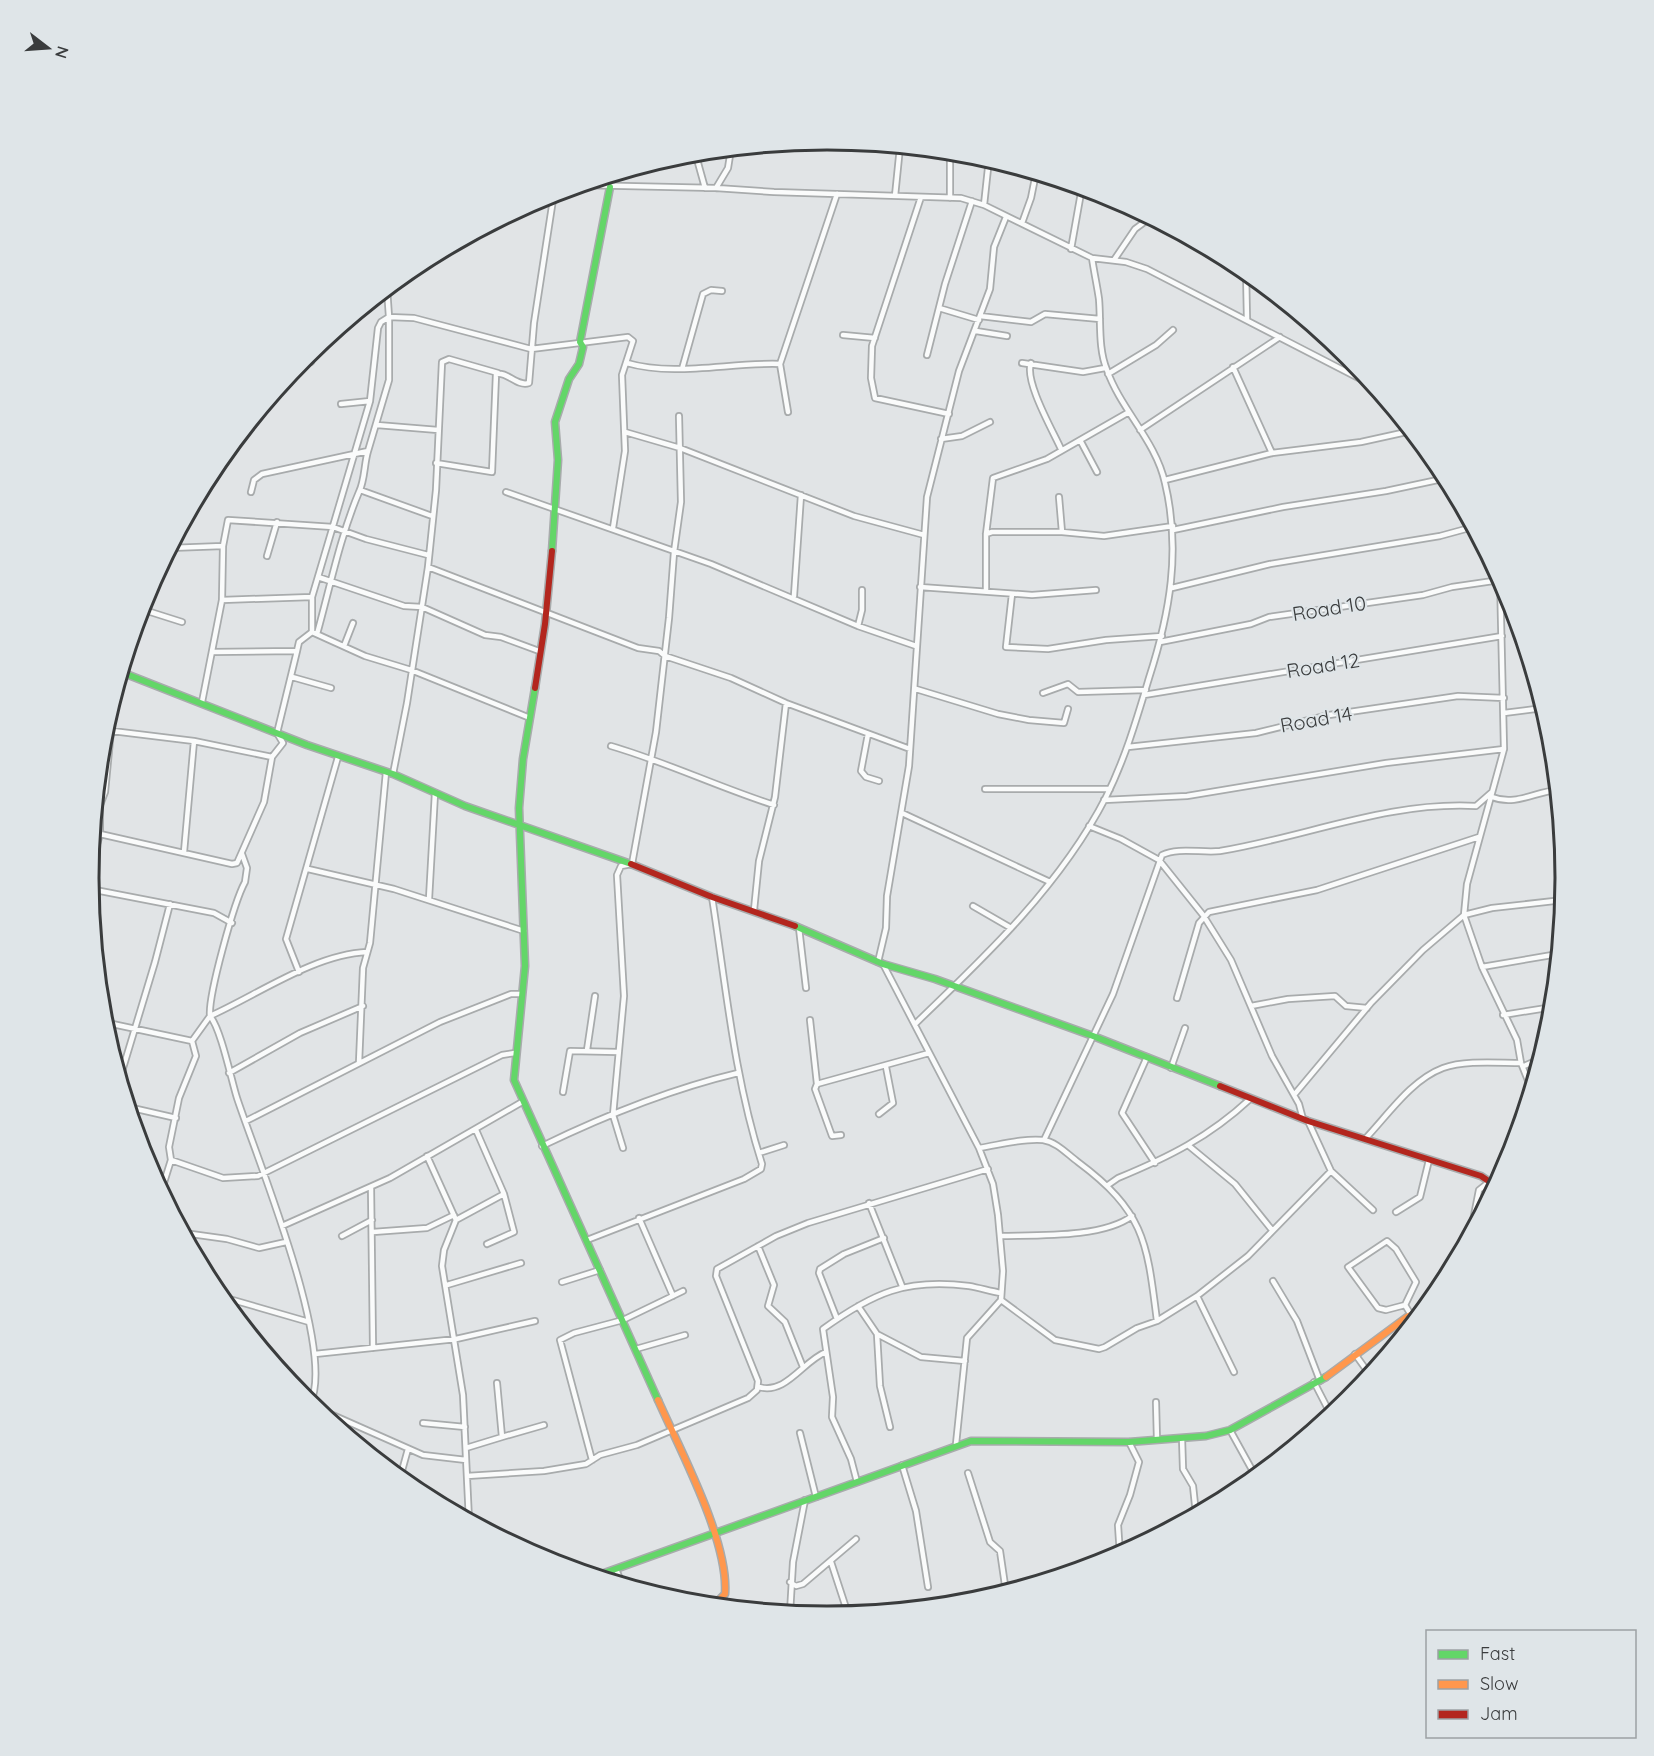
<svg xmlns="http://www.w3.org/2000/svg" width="1654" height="1756" font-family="Quicksand,sans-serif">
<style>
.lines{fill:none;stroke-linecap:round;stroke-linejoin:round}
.street-casing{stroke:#a8abac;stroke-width:8}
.fast-casing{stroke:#a8abac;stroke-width:9}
.slow-casing{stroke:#a8abac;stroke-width:9}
.jam-casing{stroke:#a8abac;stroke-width:9}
.street{stroke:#fafbfb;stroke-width:4.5}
.fast{stroke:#63d668;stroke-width:6}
.slow{stroke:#ff974d;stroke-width:6}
.jam{stroke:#b3261e;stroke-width:6}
.labels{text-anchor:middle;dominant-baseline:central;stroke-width:4.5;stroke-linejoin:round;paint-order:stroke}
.street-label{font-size:20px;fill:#3a3c3d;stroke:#dfe5e8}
.rim{fill:none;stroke:#3a3c3d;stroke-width:3}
</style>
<rect width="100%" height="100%" fill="#e1e4e6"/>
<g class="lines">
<!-- street casing -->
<g class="street-casing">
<path id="street" d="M695,152L705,188
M950,152V198
M579,185L716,188L774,192L961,198L984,205L1092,258L1126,262L1147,269L1374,386
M716,188L728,168L731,149
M895,196L900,147
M921,197L872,346L871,378L875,398L949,414
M984,205L989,159
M1022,223L1031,198L1036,173
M1071,249L1082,187
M1114,260L1135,229L1150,218
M1246,271L1247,319
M939,308L979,320
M980,316L1031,322L1045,314L1100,319
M976,331L1007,336
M843,335L875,338
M927,355L945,284L972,201
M304,356L311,362
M627,363C675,377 731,362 780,364
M1022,363L1083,372L1105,368
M1031,363C1024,381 1053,431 1061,449
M1233,367L1272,453
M682,369L703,294L711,290L722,291
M1108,374L1156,345L1173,330
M341,404L370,401
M788,412L780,364L837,194
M377,425L438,430
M1140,430L1280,337
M625,432L680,448L854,516L924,535
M941,439L962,436L990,422
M1080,440L1097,472
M436,463L492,472L496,374C507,371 517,387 529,383L534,323L554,193
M1165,480L1272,453L1361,442L1411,431
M360,490L432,516
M251,492L254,480L262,474L368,451L389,380V317L414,318L531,349L628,337L633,341L622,375L625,451L613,528
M506,492L711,564L858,626L916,646
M1059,497L1062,532L1104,536L1173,526
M1173,530L1283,507L1386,491L1447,478
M986,534L992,532H1062
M170,548L223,546
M267,556L277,522
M428,567L638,648L659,651L665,656L731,678L786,703L910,749
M318,577L404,606L422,607L485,635L501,637L539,651
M1500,578L1504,749L1467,884L1464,915L1482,967L1517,1040L1521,1063L1531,1088
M920,587L1032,595L1096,590
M1172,588L1270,564L1440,536L1473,527
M986,590V534L993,478L1047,459L1129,412
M1012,594L1006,647L1048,649L1106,640L1162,636
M794,596L801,495
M222,600L312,597
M141,609L182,622
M1502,610L1514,609
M858,626L862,610V590
M312,632L365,656L411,670L530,718
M317,634C330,587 340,537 359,492C365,480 364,464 368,451
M1160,642L1251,624L1269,617L1423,595L1452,587L1500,580
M344,646L353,623
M212,652L297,651
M122,673L128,661L135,628
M292,677L331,688
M916,689L998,714L1029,720L1064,723L1068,709
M1043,693L1068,684L1078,692L1146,690
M1144,695L1502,636
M202,702L222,600L223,546L228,520L333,527L366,539L428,555
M1504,713L1543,708
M104,730L194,741L272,757L283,743L277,733L297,651L299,642L312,632V597L370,401L378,328L381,322L389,317L387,288
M868,734L861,771L866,777L879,781
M611,746C666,762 718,787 774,805
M1128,747L1256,733L1329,715L1458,696L1504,698
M393,774L407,703L428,567L436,490L442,362L449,359L498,373
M985,789H1110
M1492,797C1515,806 1535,792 1557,790
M1104,800L1187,796L1386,763L1504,749
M902,813L1050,882
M1089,826L1121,839L1159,860L1203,915L1231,960L1272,1056L1299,1104L1303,1119
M100,834L232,864L237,863L264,802L272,757
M184,852L194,741
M308,869L394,889L524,931
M89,872L100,834V805L105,792L111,730
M90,889L214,913L232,923
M429,899L435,793
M973,906L1011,928
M754,910L759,861L775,797L786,703
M799,928L806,988
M878,962L886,928L887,896L909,766L927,497L959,371L990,289L994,247L1006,217
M883,964L979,1148L993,1184L998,1215L1003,1271L1001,1300L967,1338L956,1444
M1482,967L1558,954
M299,972L286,939L338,757
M1177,998L1199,923L1209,912L1317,890L1479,837
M1251,1006L1288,999L1335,996L1346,1006L1367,1008
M1503,1015L1553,1007
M810,1020L817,1084L815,1089L832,1136L841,1135
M103,1022L192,1041
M915,1024C985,957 1061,885 1106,797C1125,759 1137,718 1149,678C1170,613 1181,550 1165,483C1156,441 1121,410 1107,370C1098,349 1101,322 1099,299C1097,285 1094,272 1092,258
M192,1041L210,1016C208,996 234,902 245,882L247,868L242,854
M587,1050L595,996
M1147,1057L1122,1113L1155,1163
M359,1063L363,968L370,943L386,772
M1524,1066L1540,1059
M1171,1068L1185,1028
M229,1073L300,1033L363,1006
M120,1078L155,962L170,904
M817,1084L929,1053
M563,1092L570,1051L618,1052
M1294,1095L1371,1003L1423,950L1464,915L1492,908L1563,900
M128,1107L176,1118
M879,1114L893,1103L886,1067
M246,1121L440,1022L511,994H522
M1308,1121L1331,1171L1373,1210
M476,1130L504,1194L514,1232L487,1244
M1365,1139C1388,1115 1411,1080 1443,1068C1465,1060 1497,1063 1521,1063
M1044,1140L1113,994L1162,855C1178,847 1202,853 1220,851C1305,837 1389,801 1476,806L1492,792
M542,1146C604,1116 671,1089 738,1073
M1189,1146L1235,1184L1272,1230
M623,1148L613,1115L624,996L617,875L621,866L632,864L656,732L669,618L674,552L681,502L679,416
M979,1148C999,1145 1023,1138 1043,1140C1057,1142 1067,1154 1078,1162C1145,1212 1147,1242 1157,1321
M759,1153L784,1145
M427,1156L456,1220L444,1250L442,1266L463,1395L469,1520
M171,1160L223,1178L258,1176L502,1055L515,1053
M1108,1185L1118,1178C1169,1157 1209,1137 1250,1099
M371,1187L373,1348
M161,1192L171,1160L169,1147L179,1098L196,1056L192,1041
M869,1203L902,1286
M1396,1212L1420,1197L1429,1160
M639,1218L673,1296
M456,1220L504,1194
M282,1226L390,1178L522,1102
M1471,1231L1479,1190L1489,1182
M373,1232L427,1228L454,1215
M184,1233L227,1239L259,1248L286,1242
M342,1236L372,1220
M1001,1236C1037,1235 1103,1238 1132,1216
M587,1240L744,1179L761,1169L762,1164C734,1077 726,986 712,897
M758,1246L774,1285L768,1306L785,1322L803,1367
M1273,1281L1297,1321L1320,1381
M562,1282L600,1270
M447,1285L521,1263
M219,1296L309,1322
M1197,1296L1234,1372
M1001,1300L1055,1340L1099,1349L1105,1347L1137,1328L1157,1321L1197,1296L1248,1256L1331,1171
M1405,1305L1386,1310L1378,1308L1348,1267L1387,1241L1396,1249L1416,1282L1405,1305L1411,1315
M858,1306L877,1334L880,1386L890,1427
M837,1319L819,1273L820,1269L844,1254L884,1238
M877,1334L921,1357L965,1361
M636,1349L685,1335
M315,1354L456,1339L535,1321
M1355,1354L1370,1375
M1314,1382L1331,1415
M759,1387C786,1395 803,1361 826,1352
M1156,1402L1157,1440
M310,1404C337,1351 257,1159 237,1098C231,1079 221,1029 210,1016C257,995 315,954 367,952
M310,1405L423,1455L466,1460
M423,1423L465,1427
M1230,1430L1256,1477
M800,1433L816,1497
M502,1437L544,1425
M1182,1438L1183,1469L1193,1486L1196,1514
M466,1448L502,1437L497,1383
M592,1460L560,1340L574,1333L623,1320L683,1291
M902,1465L916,1511L928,1587
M968,1473L990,1542L1000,1551L1006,1592
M467,1476L544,1471L586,1464L600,1455L637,1445L748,1398L757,1390L758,1381L716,1276L717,1269L776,1236L808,1223L988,1169
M400,1478L408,1449
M857,1482L851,1459L832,1417L833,1397L823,1329C873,1293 906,1278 969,1286C980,1288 990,1291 1001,1293
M1120,1555L1118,1525L1130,1495L1139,1462L1129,1442
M831,1562L848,1614
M616,1569L622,1584
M790,1582L796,1586L803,1584L856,1539
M790,1613L793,1562L805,1500"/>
</g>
<!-- fast casing -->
<g class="fast-casing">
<path id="fast" d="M552,551L558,460L555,422L569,379L579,364L583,347L580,342L610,187
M121,672L307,745L393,774L465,806L631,864
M535,688L523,759L519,808L525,966L514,1080L658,1400
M795,926L883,964L935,979L1093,1036L1220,1086
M596,1576L971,1441L1129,1442L1206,1436L1230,1430L1326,1377"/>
</g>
<!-- slow casing -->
<g class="slow-casing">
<path id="slow" d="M1326,1377L1407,1317L1426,1307
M658,1400C680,1450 729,1541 725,1594L714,1605"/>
</g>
<!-- jam casing -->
<g class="jam-casing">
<path id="jam" d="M535,688L545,624L552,551
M631,864L712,897L795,926
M1220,1086L1308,1121L1481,1176L1496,1186"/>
</g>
<!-- street -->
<use href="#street" class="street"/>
<!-- fast -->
<use href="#fast" class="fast"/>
<!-- slow -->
<use href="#slow" class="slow"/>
<!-- jam -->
<use href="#jam" class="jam"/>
</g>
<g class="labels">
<!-- street labels -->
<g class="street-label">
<text transform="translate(1329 608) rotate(-9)">Road 10</text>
<text transform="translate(1323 665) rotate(-9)">Road 12</text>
<text transform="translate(1316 719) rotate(-10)">Road 14</text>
</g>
</g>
<!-- crop -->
<path d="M0 0H1654V1756H0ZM99 878a728 728 0 1 1 1456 0a728 728 0 1 1-1456 0Z" fill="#dfe5e8" fill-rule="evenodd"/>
<path class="rim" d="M99 878a728 728 0 1 1 1456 0a728 728 0 1 1-1456 0Z"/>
<!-- legend -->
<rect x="1426" y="1630" width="210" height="108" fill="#dfe5e8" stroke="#9da1a4" stroke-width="1.5"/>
<rect x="1438" y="1650" width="30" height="9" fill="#63d668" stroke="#9da1a4" stroke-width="1.5"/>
<text x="1480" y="1660" font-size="18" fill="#3a3c3d">Fast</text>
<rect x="1438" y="1680" width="30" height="9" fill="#ff974d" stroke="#9da1a4" stroke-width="1.5"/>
<text x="1480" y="1690" font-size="18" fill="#3a3c3d">Slow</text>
<rect x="1438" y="1710" width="30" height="9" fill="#b3261e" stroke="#9da1a4" stroke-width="1.5"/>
<text x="1480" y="1720" font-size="18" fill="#3a3c3d">Jam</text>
<!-- north arrow -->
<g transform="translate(48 48) rotate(107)" stroke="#dfe5e8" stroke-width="4.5" paint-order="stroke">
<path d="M0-4.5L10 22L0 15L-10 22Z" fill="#3a3c3d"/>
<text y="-9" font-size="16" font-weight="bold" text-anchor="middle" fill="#3a3c3d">N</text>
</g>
</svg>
